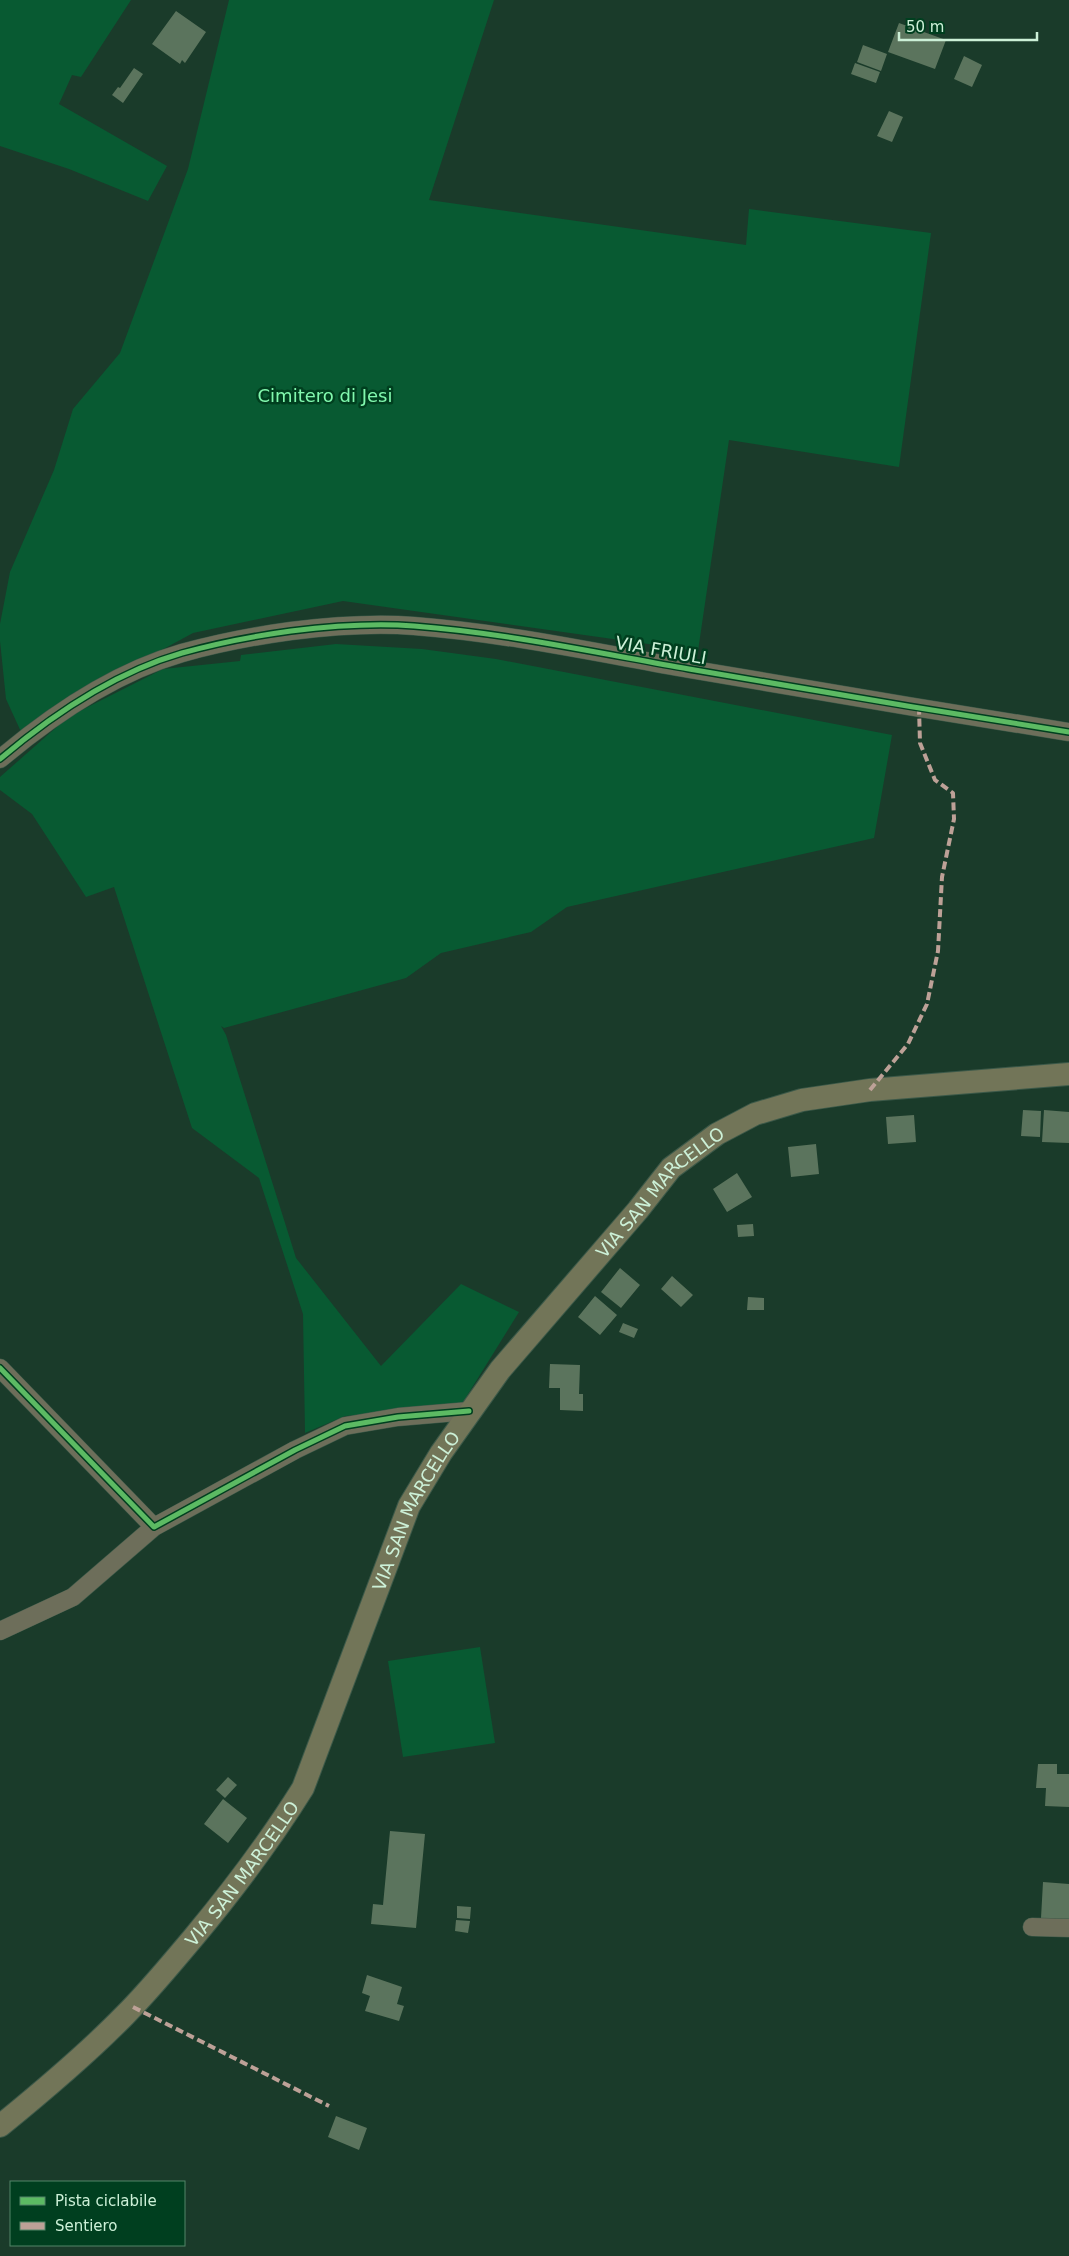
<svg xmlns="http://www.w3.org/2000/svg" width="1069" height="2256" font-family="'DejaVu Sans',sans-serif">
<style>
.green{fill:#085a32}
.building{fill:#5b745d}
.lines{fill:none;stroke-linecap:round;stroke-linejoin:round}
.minor-casing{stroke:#3c5949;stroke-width:19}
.major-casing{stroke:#3c5949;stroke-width:24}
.minor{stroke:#6d6e5a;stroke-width:18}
.major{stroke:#727558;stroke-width:22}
.quiet{stroke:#bda197;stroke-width:4;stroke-dasharray:8 4;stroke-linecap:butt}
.cycleway-casing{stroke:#003f1f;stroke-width:8}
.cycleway{stroke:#5cba63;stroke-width:5}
.labels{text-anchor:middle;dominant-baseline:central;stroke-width:5;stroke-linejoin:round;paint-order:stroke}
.park-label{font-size:18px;fill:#81f8ae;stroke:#003f1f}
.street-label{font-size:18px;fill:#ccf0d7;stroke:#003f1f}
</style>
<rect width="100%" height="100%" fill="#1a3b2a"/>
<!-- green -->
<path class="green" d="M0,0H131L81,77L72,75L59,104L167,166L148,201L69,169L0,146Z
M229,0H494L429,200L746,245L749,209L931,233L899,467L729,440L698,651L343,601L193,633L99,684L22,734L6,699L0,641V624L10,572L54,470L73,409L120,353L188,169Z
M336,644L422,649L496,659L892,735L874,838L567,907L531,932L441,953L406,978L224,1028L221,1026L226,1035L296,1258L381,1366L461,1284L519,1312L460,1407L345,1416L305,1433L303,1314L259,1178L192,1128L114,887L86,897L32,814L0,790V777L68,717L163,669L240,661L241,655Z
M480,1647L495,1743L403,1757L388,1661Z"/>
<!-- building -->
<path class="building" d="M176,11L206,32L185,63L182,60L180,64L152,44Z
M899,23L946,40L935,69L888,52Z
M863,45L887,54L881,71L857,62Z
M964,56L982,65L972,87L954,79Z
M855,63L880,72L876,83L851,74Z
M134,68L143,74L123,103L112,95L118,87L120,88Z
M889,111L903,117L892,142L877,136Z
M1023,1110L1041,1111L1040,1137L1021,1136Z
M1044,1110L1069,1112V1143L1042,1142Z
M914,1115L916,1142L888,1144L886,1117Z
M816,1144L819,1174L791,1177L788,1147Z
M737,1173L752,1197L727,1212L713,1189Z
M753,1224L754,1236L738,1237L737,1225Z
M620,1268L640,1285L621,1308L601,1292Z
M672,1276L693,1295L681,1307L661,1289Z
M595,1296L617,1315L600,1335L578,1317Z
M748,1297L764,1298V1310H747Z
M623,1323L638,1329L634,1338L619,1332Z
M550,1364L580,1365L579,1394H583V1411L560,1410V1388H549Z
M1038,1764H1057V1774H1069V1807L1045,1806L1046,1788H1036Z
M228,1777L237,1785L225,1798L216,1790Z
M223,1799L247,1818L228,1843L204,1824Z
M390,1831L425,1834L416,1928L371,1924L373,1904L383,1905Z
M1043,1882L1069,1884V1920L1041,1918Z
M457,1906L471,1907L470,1919L457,1918Z
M456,1920L470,1921L468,1933L455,1931Z
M367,1975L402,1987L397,2004L404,2006L399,2021L365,2011L370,1996L362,1993Z
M336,2116L367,2128L359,2150L328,2137Z"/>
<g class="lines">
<!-- minor casing -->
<g class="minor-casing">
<path id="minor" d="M0,759C52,715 116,672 182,653C218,643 254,636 291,631C331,626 373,623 414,626C506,633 598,653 689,669C816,691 942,712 1069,732
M0,1368L154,1527L295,1450L345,1426L398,1417L469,1411
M0,1631L73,1597L154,1527
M1032,1927L1069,1928"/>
</g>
<!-- major casing -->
<g class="major-casing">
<g id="major">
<path id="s1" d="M0,2126C43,2091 86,2055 125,2015C149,1991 171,1964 193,1938C233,1890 270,1841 303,1788L409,1506L441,1453L500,1370L638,1210L671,1168L717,1134L755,1114L802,1100L870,1090L1069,1074"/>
</g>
</g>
<!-- minor -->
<use href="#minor" class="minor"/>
<!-- major -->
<use href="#major" class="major"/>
<!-- quiet -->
<path class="quiet" d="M870,1090L908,1044L927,1004L938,951L942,877L954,819L953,793L935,780L920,743L919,708
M133,2007L329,2106"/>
<!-- cycleway casing -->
<g class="cycleway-casing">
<path id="cycleway" d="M0,759C52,715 116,672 182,653C218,643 254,636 291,631C331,626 373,623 414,626C506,633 598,653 689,669C816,691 942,712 1069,732
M0,1368L154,1527L295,1450L345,1426L398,1417L469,1411"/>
</g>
<!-- cycleway -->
<use href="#cycleway" class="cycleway"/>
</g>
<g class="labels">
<!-- park labels -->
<g class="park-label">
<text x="325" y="395">Cimitero di Jesi</text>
</g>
<!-- street labels -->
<g class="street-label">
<text transform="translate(661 650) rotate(10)">VIA FRIULI</text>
<text stroke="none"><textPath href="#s1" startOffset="1161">VIA SAN MARCELLO</textPath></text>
<text stroke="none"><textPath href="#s1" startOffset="756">VIA SAN MARCELLO</textPath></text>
<text stroke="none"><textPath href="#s1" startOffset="351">VIA SAN MARCELLO</textPath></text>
</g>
</g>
<!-- legend -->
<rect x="10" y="2181" width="175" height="65" fill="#003f1f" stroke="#528669"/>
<rect x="20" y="2197" width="25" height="8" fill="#5cba63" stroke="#528669"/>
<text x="55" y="2206" font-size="15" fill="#ccf0d7">Pista ciclabile</text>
<rect x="20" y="2222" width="25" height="8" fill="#bda197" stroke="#528669"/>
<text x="55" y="2231" font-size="15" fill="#ccf0d7">Sentiero</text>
<!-- scale -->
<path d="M899 32v8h138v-8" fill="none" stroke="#ccf0d7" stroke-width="2.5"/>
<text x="906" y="32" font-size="15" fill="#ccf0d7" stroke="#003f1f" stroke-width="4" paint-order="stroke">50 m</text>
</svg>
